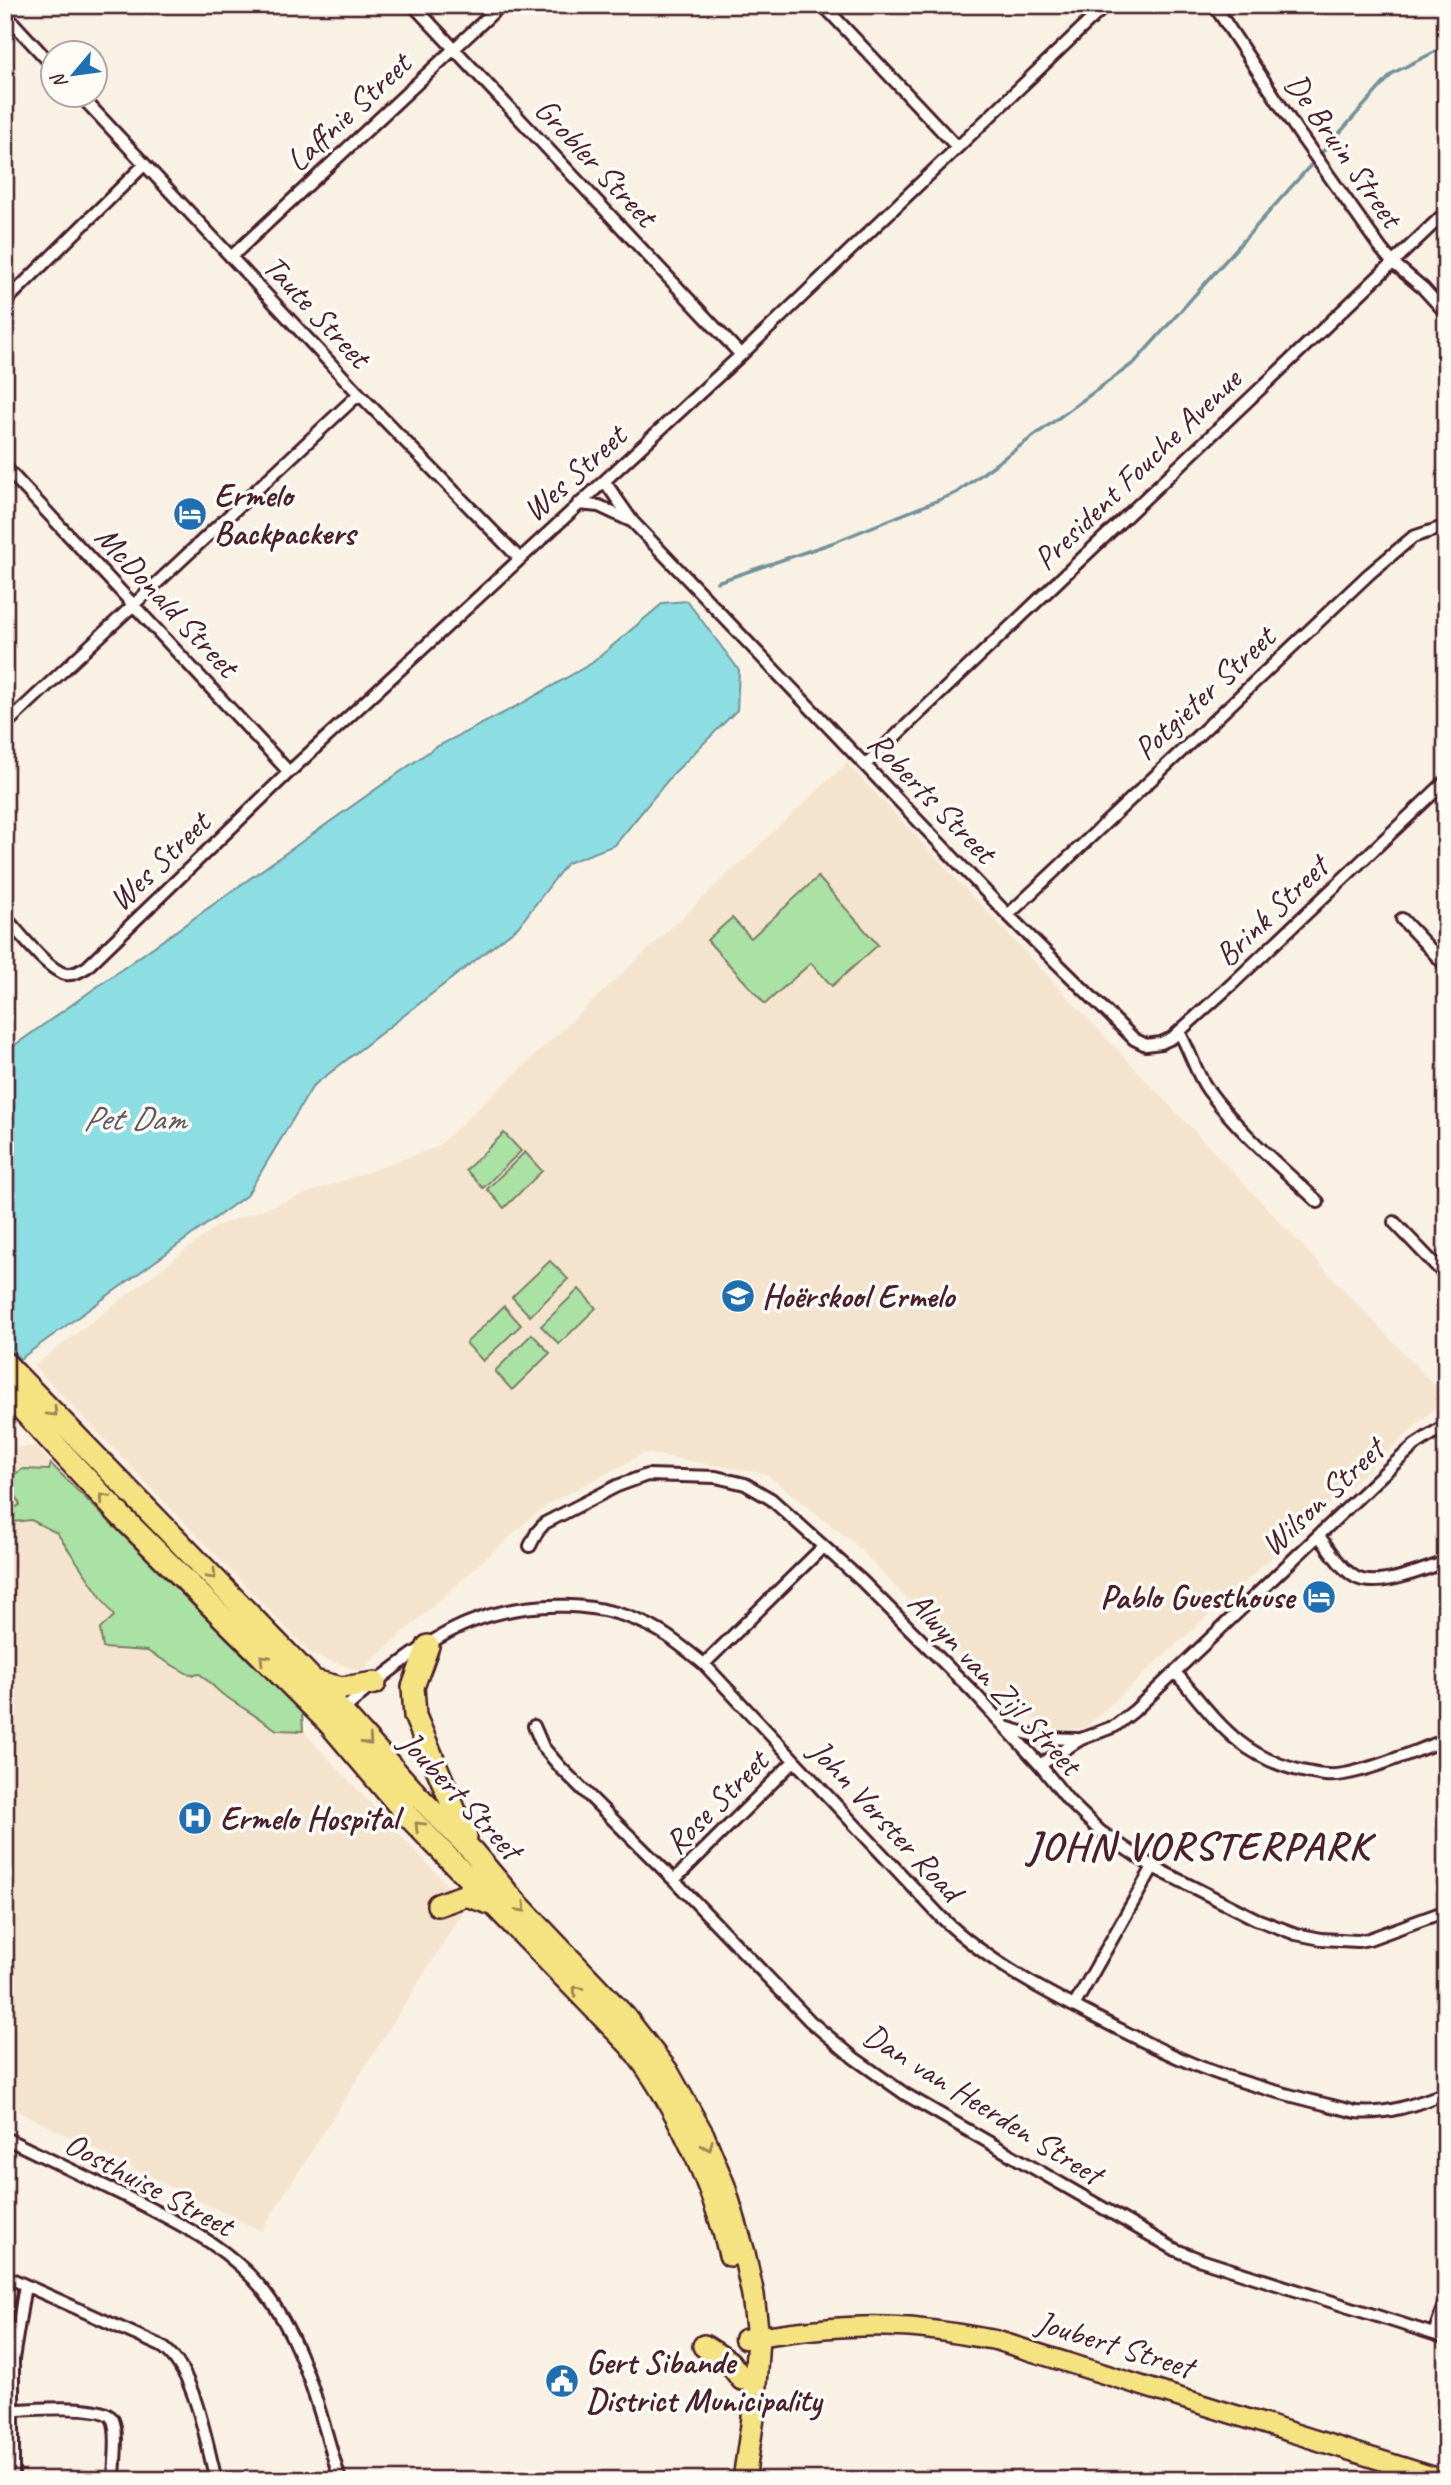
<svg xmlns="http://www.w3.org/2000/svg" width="1451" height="2485" font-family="Caveat,sans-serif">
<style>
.built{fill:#f4e4ce}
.green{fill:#aae1a4;stroke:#7a8068;stroke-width:2}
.water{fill:#8cdee2;stroke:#729299;stroke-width:2}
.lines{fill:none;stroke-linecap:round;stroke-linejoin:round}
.stream{stroke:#729299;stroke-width:3.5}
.street-casing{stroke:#4a1f2b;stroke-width:16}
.primary-casing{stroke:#4a1f2b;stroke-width:23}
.highway-casing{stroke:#4a1f2b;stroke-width:26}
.street{stroke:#fdfcf7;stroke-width:10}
.primary{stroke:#f5e382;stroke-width:18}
.highway{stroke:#f5e382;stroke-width:21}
.oneway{stroke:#a08156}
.labels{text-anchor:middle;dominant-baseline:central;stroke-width:7;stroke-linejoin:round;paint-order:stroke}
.street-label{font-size:33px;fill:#4a1f2b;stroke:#fdfcf7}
.poi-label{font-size:33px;font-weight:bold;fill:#4a1f2b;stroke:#fdfcf7;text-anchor:start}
.water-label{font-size:35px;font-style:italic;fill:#5e5862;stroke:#fdfcf7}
.district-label{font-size:40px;font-weight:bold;letter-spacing:2px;fill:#4a1f2b;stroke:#fdfcf7}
</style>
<rect width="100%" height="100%" fill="#f9f1e4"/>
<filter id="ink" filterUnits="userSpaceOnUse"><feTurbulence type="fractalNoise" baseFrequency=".0143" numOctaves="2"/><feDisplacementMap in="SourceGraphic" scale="14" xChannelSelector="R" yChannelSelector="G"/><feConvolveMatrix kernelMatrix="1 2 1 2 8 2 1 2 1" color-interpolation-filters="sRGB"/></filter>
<g filter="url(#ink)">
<!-- built -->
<path class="built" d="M847,763L1446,1398L1085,1728L1054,1730L1008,1705L854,1543L766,1474L645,1453L550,1503L527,1521L361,1671L312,1655L34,1366L217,1226L437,1147Z
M35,1446L467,1906L261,2231L5,2105V1449Z"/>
<!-- green -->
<path class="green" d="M818,877L878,945L832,986L811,963L765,1004L707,940L732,918L751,938Z
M504,1133L521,1151L483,1188L466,1170Z
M525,1152L542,1171L504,1208L487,1189Z
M550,1261L568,1279L530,1316L512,1297Z
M579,1289L596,1308L559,1344L541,1326Z
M504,1306L521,1325L483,1361L466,1343Z
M532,1334L550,1353L512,1390L495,1371Z
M51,1464L302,1713L303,1731L277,1730L222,1694L200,1674L190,1675L147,1651L103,1648L100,1629L114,1616L57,1533L31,1520L5,1523V1508L10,1510L20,1505L17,1498L5,1492V1480L23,1469L49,1470Z"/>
<!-- water -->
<path class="water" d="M687,601L739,670L737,710L672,775L615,845L567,863L518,927L313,1086L247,1195L20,1359L5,1345V1052L434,748L519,705L592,663L663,603Z"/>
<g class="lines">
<!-- stream -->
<path class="stream" d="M717,582L832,543L956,493L1135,362L1393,73L1446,46"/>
<!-- street casing -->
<g class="street-casing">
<path id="street" d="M413,5L741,355
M823,5L957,147
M1214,5L1298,132L1381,249L1392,262L1423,288L1446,313
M5,14L52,65
M79,94L359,394L520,559
M231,257L501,5
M5,302L144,165
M5,467L289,772
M605,482L633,522L1008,915L1122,1027L1134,1039L1146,1045L1161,1043L1172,1038L1231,985L1446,781
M578,504L599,506L631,521
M5,725L359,394
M865,765L1446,212
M1444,839L1446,842
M1008,915L1369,574L1413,537L1446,526
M5,917C18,931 48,971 66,974C74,975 80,971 87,967L289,772L741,355L1106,5
M1402,919L1446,966
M1179,1032C1190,1050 1195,1072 1208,1090C1239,1132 1280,1166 1318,1202
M1394,1222L1446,1276
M1319,1536C1330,1550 1340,1568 1355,1577C1377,1590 1423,1569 1446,1562
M530,1546L537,1532L545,1523L617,1486L647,1475L716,1477L745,1484L771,1499L862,1581L973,1692L1040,1765L1069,1801L1101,1832L1153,1867L1256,1919L1296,1934L1321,1939L1358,1941L1369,1939L1446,1911
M704,1664L823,1547
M1175,1672C1216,1719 1237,1756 1302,1771C1316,1774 1330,1777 1344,1774C1377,1768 1414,1751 1446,1740
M341,1712C376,1681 425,1640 468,1623C528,1599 604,1598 661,1632C676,1641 690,1653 704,1664L941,1917C990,1964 1051,1995 1111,2025C1141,2040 1171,2056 1203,2068C1252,2087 1305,2099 1356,2112C1388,2115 1416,2104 1446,2093
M534,1726L543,1747L561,1768L674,1880L810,2021L854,2058L905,2094L1176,2250L1201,2260L1446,2338
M1005,1727L1042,1738L1077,1739
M1040,1765L1081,1739L1115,1726L1134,1711L1383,1474L1415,1445L1446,1425
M674,1880L794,1761
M1074,2006L1153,1867
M5,2138C44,2157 82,2175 121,2194C179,2223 237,2249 274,2305C308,2357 322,2421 340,2480
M5,2276L161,2346C194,2366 206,2442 216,2480
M1434,2334L1446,2299
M13,2410C32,2410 105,2402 113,2420C119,2434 114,2464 114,2480
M13,2480V2359L25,2285"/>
</g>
<!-- primary casing -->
<g class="primary-casing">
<path id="primary" d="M744,2339C795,2331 848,2324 899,2327C932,2328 963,2335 995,2340L1444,2480"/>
</g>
<!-- highway casing -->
<g class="highway-casing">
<path id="highway" d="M5,1363L314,1681L417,1795L472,1851L510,1896L625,2017L667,2071L703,2135L724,2186L744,2253L753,2295L758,2337L753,2418L744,2480
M5,1391L121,1516L328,1722L407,1815L630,2045C675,2100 714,2186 730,2255
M428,1646L413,1687L415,1716L466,1837
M314,1681L342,1688L375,1683
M438,1905L466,1895L492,1904
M704,2346L729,2362L742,2379"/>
</g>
<!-- street -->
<use href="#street" class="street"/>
<!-- primary -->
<use href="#primary" class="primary"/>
<!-- highway -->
<use href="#highway" class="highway"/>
</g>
<!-- one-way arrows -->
<defs><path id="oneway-chevron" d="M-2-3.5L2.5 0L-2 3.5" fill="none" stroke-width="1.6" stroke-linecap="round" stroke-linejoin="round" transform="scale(1.75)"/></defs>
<g class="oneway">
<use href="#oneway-chevron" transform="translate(53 1412) rotate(45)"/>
<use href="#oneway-chevron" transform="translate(104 1498) rotate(-133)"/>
<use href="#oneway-chevron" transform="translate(212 1575) rotate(46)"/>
<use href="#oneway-chevron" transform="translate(264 1659) rotate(-135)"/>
<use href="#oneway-chevron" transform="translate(368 1741) rotate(48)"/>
<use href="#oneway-chevron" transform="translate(419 1826) rotate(-135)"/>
<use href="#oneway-chevron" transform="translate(522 1908) rotate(46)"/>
<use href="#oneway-chevron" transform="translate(577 1990) rotate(-134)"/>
<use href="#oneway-chevron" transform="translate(708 2146) rotate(67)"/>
</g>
</g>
<!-- icons -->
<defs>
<g id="hotel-disc" transform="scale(1.75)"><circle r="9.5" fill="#1f6fb2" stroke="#fdfcf7"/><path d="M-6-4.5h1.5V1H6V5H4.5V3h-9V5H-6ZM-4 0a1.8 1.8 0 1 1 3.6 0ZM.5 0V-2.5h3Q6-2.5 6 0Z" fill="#fff"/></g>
<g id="school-disc" transform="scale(1.75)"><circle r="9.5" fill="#1f6fb2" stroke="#fdfcf7"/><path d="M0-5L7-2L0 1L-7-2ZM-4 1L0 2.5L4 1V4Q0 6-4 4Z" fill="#fff"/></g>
<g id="hospital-disc" transform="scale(1.75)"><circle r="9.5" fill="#1f6fb2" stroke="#fdfcf7"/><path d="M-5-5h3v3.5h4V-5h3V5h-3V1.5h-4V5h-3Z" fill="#fff"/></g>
<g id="civic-disc" transform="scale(1.75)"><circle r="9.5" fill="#1f6fb2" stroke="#fdfcf7"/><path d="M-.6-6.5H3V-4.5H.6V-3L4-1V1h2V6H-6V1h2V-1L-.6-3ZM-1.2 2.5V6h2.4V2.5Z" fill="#fff"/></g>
</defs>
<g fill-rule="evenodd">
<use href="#hotel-disc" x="190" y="514"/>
<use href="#school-disc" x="738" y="1296"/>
<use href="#hotel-disc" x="1319" y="1597"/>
<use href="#hospital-disc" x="195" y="1818"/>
<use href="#civic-disc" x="562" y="2381"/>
</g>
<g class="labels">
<!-- street labels -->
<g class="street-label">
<text transform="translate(348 112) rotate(-43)">Laffnie Street</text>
<text transform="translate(1344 150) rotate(55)">De Bruin Street</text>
<text transform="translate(596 162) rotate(47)">Grobler Street</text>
<text transform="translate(317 311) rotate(47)">Taute Street</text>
<text transform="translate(1137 469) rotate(-44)">President Fouche Avenue</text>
<text transform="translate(574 473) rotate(-42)">Wes Street</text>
<text transform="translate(167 601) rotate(47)">McDonald Street</text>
<text transform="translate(1204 693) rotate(-43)">Potgieter Street</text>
<text transform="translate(932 797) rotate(46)">Roberts Street</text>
<text transform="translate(159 861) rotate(-44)">Wes Street</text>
<text transform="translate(1271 911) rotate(-44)">Brink Street</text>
<text transform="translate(1322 1497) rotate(-43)">Wilson Street</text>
<text transform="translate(995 1683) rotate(47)">Alwyn van Zijl Street</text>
<text transform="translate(461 1795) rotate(47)">Joubert Street</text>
<text transform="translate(716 1802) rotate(-45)">Rose Street</text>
<text transform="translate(886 1820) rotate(47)">John Vorster Road</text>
<text transform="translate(983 2104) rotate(32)">Dan van Heerden Street</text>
<text transform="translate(149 2184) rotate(28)">Oosthuise Street</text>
<text transform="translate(1115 2344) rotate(17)">Joubert Street</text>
</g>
<!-- poi labels -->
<g class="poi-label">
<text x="214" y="495">Ermelo<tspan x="214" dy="38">Backpackers</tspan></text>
<text x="762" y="1296">Hoërskool Ermelo</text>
<text x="1294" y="1597" text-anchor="end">Pablo Guesthouse</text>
<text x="220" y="1818">Ermelo Hospital</text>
<text x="586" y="2362">Gert Sibande<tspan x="586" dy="38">District Municipality</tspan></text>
</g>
<!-- water labels -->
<g class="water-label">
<text x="134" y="1118">Pet Dam</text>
</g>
<!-- district labels -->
<g class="district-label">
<text x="1199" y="1846">JOHN VORSTERPARK</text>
</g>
</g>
<!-- margin -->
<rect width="1451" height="2485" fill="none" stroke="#fdfcf7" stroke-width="28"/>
<rect x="14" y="14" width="1423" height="2457" fill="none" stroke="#4a1f2b" stroke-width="2.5" filter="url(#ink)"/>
<!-- north arrow -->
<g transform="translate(74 74) rotate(241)"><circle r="33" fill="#fdfcf7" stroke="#b5a4a5" stroke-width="2"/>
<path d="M0-5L12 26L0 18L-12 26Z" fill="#1f6fb2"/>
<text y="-10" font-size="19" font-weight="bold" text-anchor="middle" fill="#4a1f2b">N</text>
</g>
</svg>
